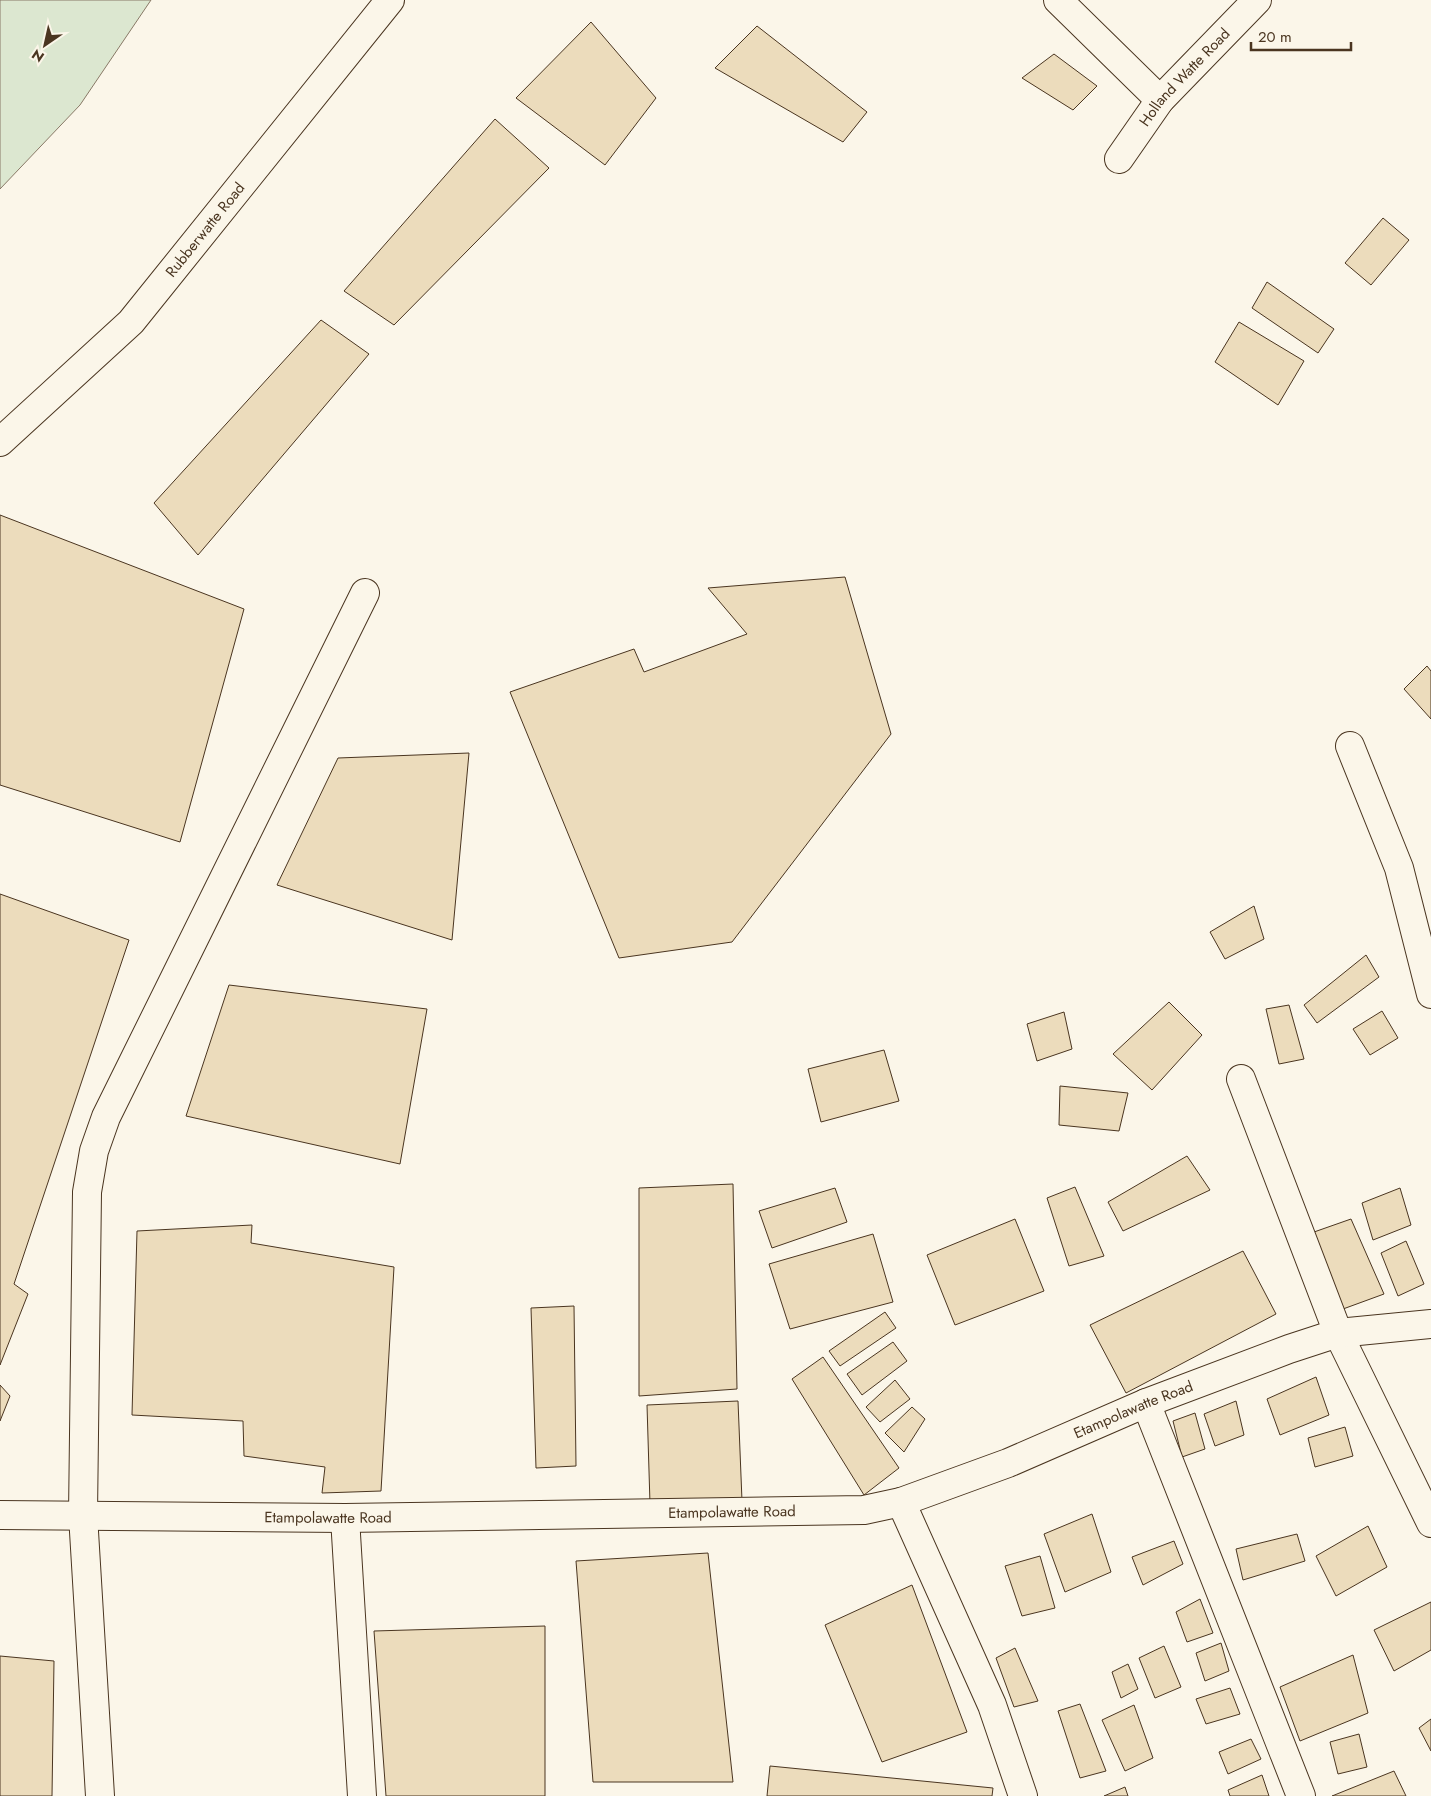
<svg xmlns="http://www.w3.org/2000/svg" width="1431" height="1796" font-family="Jost,sans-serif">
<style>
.green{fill:#dce7d0;stroke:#887966}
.building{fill:#ecdcbc;stroke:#4a3520}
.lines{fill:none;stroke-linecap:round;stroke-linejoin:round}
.minor-casing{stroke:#4a3520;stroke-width:30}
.minor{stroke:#fbf6e9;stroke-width:28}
.labels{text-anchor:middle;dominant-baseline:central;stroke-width:4;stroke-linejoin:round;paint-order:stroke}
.street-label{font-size:15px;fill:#4a3520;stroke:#fbf6e9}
</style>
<rect width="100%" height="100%" fill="#fbf6e9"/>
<!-- green -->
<path class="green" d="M0,0H151L80,105L0,189Z"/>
<!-- building -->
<path class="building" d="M591,22L656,98L605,165L516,98Z
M757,26L867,112L843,142L715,68Z
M1054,54L1097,86L1073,110L1022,78Z
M495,119L549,168L394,325L344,291Z
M1383,218L1409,240L1371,285L1345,263Z
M1267,282L1334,329L1318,353L1252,308Z
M321,320L369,354L198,555L154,503Z
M1239,322L1304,361L1278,405L1215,362Z
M0,515L244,609L180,842L0,785Z
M845,577L891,734L732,942L619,958L510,692L634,649L644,672L747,634L708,588Z
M1427,666L1431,671V719L1404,689Z
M469,753L452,940L277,885L338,758Z
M0,894L129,940L14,1284L28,1294L0,1365Z
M1254,906L1264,939L1225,959L1210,932Z
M1366,955L1379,977L1317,1023L1304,1005Z
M229,985L427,1009L400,1164L186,1116Z
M1169,1002L1202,1035L1152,1090L1113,1054Z
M1289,1005L1304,1059L1279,1064L1266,1009Z
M1382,1011L1398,1038L1370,1055L1353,1029Z
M1064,1012L1072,1049L1037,1061L1027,1024Z
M884,1050L899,1101L821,1122L808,1069Z
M1060,1086L1128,1093L1119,1131L1059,1125Z
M1187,1156L1210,1190L1123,1231L1108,1202Z
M733,1184L737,1389L639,1396V1188Z
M1075,1187L1104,1256L1069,1266L1047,1198Z
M835,1188L847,1222L772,1248L759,1211Z
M1400,1188L1411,1225L1373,1240L1362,1203Z
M1015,1219L1044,1291L955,1325L927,1255Z
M1351,1219L1384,1294L1343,1309L1314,1232Z
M252,1225L251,1243L394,1267L381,1491L322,1493L325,1467L244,1456L243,1421L132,1415L137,1231Z
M873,1234L893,1302L790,1329L769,1264Z
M1406,1241L1424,1284L1398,1296L1381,1253Z
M1243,1251L1276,1314L1126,1393L1090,1325Z
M574,1306L576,1466L536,1468L531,1308Z
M885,1312L896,1328L840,1366L829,1351Z
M893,1342L907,1361L862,1395L847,1374Z
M823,1357L899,1468L864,1495L792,1379Z
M1316,1377L1329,1415L1280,1435L1267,1399Z
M895,1380L910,1399L880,1422L866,1407Z
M0,1385L10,1396L0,1421Z
M738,1401L742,1501L650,1504L647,1405Z
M1236,1401L1244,1435L1215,1446L1204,1414Z
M912,1407L925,1419L904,1452L885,1433Z
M1195,1413L1205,1449L1182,1457L1173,1421Z
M1345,1427L1353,1456L1315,1467L1308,1438Z
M1092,1514L1111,1572L1065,1592L1044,1534Z
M1368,1526L1387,1567L1336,1596L1316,1556Z
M1297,1534L1305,1561L1243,1580L1236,1549Z
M1174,1541L1183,1564L1143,1585L1132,1557Z
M708,1553L733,1782H593L576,1561Z
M1040,1556L1055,1608L1022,1616L1005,1566Z
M912,1585L967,1732L882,1762L825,1625Z
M1200,1599L1213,1633L1187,1642L1176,1612Z
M1431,1602V1650L1394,1671L1374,1630Z
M545,1626V1796H386L374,1631Z
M1221,1643L1229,1671L1205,1681L1196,1653Z
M1164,1646L1181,1687L1155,1698L1139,1658Z
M1015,1648L1038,1701L1014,1707L996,1658Z
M1353,1655L1368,1713L1300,1741L1280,1687Z
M0,1656L54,1661L52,1796H0Z
M1128,1664L1138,1689L1121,1698L1112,1672Z
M1230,1688L1240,1714L1206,1724L1196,1699Z
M1080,1704L1106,1771L1080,1778L1058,1711Z
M1134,1705L1153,1758L1125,1771L1102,1720Z
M1431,1719V1751L1419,1728Z
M1359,1734L1367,1767L1338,1774L1330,1742Z
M1251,1739L1261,1759L1228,1774L1219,1752Z
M770,1766L993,1788L992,1796H767Z
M1394,1771L1406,1796H1332Z
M1262,1775L1269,1796H1230L1228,1790Z
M1125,1787L1128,1796H1104Z"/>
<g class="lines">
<!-- minor casing -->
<g class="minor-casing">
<g id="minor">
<path d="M1058,0L1160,100"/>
<path id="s1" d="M1119,159L1160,100L1257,0"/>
<path id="s2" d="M0,442L131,322L390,0"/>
<path d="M1350,746L1399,868L1431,994"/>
<path d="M1241,1079L1338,1333L1431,1523"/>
<path d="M1146,1403L1301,1796"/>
<path d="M901,1502L992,1705L1023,1796"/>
<path id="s3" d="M0,1515L345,1518L864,1510L901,1502L1008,1463L1146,1403L1289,1349L1338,1333L1431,1324"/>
<path d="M345,1518L362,1796"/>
<path d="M100,1796L83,1515L87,1192L94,1151L106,1117L365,593"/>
</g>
</g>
<!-- minor -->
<use href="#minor" class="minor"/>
</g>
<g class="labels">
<!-- street labels -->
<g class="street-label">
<text stroke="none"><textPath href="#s1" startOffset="105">Holland Watte Road</textPath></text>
<text stroke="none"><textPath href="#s2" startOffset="296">Rubberwatte Road</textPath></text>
<text stroke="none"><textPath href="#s3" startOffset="1152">Etampolawatte Road</textPath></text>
<text stroke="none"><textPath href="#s3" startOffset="732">Etampolawatte Road</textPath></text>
<text stroke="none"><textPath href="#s3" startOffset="328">Etampolawatte Road</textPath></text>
</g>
</g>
<!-- north arrow -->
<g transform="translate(45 45) rotate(214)" stroke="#fbf6e9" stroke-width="4" paint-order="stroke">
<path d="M0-4L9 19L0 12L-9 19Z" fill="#4a3520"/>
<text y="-8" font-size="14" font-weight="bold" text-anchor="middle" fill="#4a3520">N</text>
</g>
<!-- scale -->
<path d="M1251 42v8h100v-8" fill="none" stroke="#4a3520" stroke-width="2.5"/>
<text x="1258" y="42" font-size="15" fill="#4a3520" stroke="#fbf6e9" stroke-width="4" paint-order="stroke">20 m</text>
</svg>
